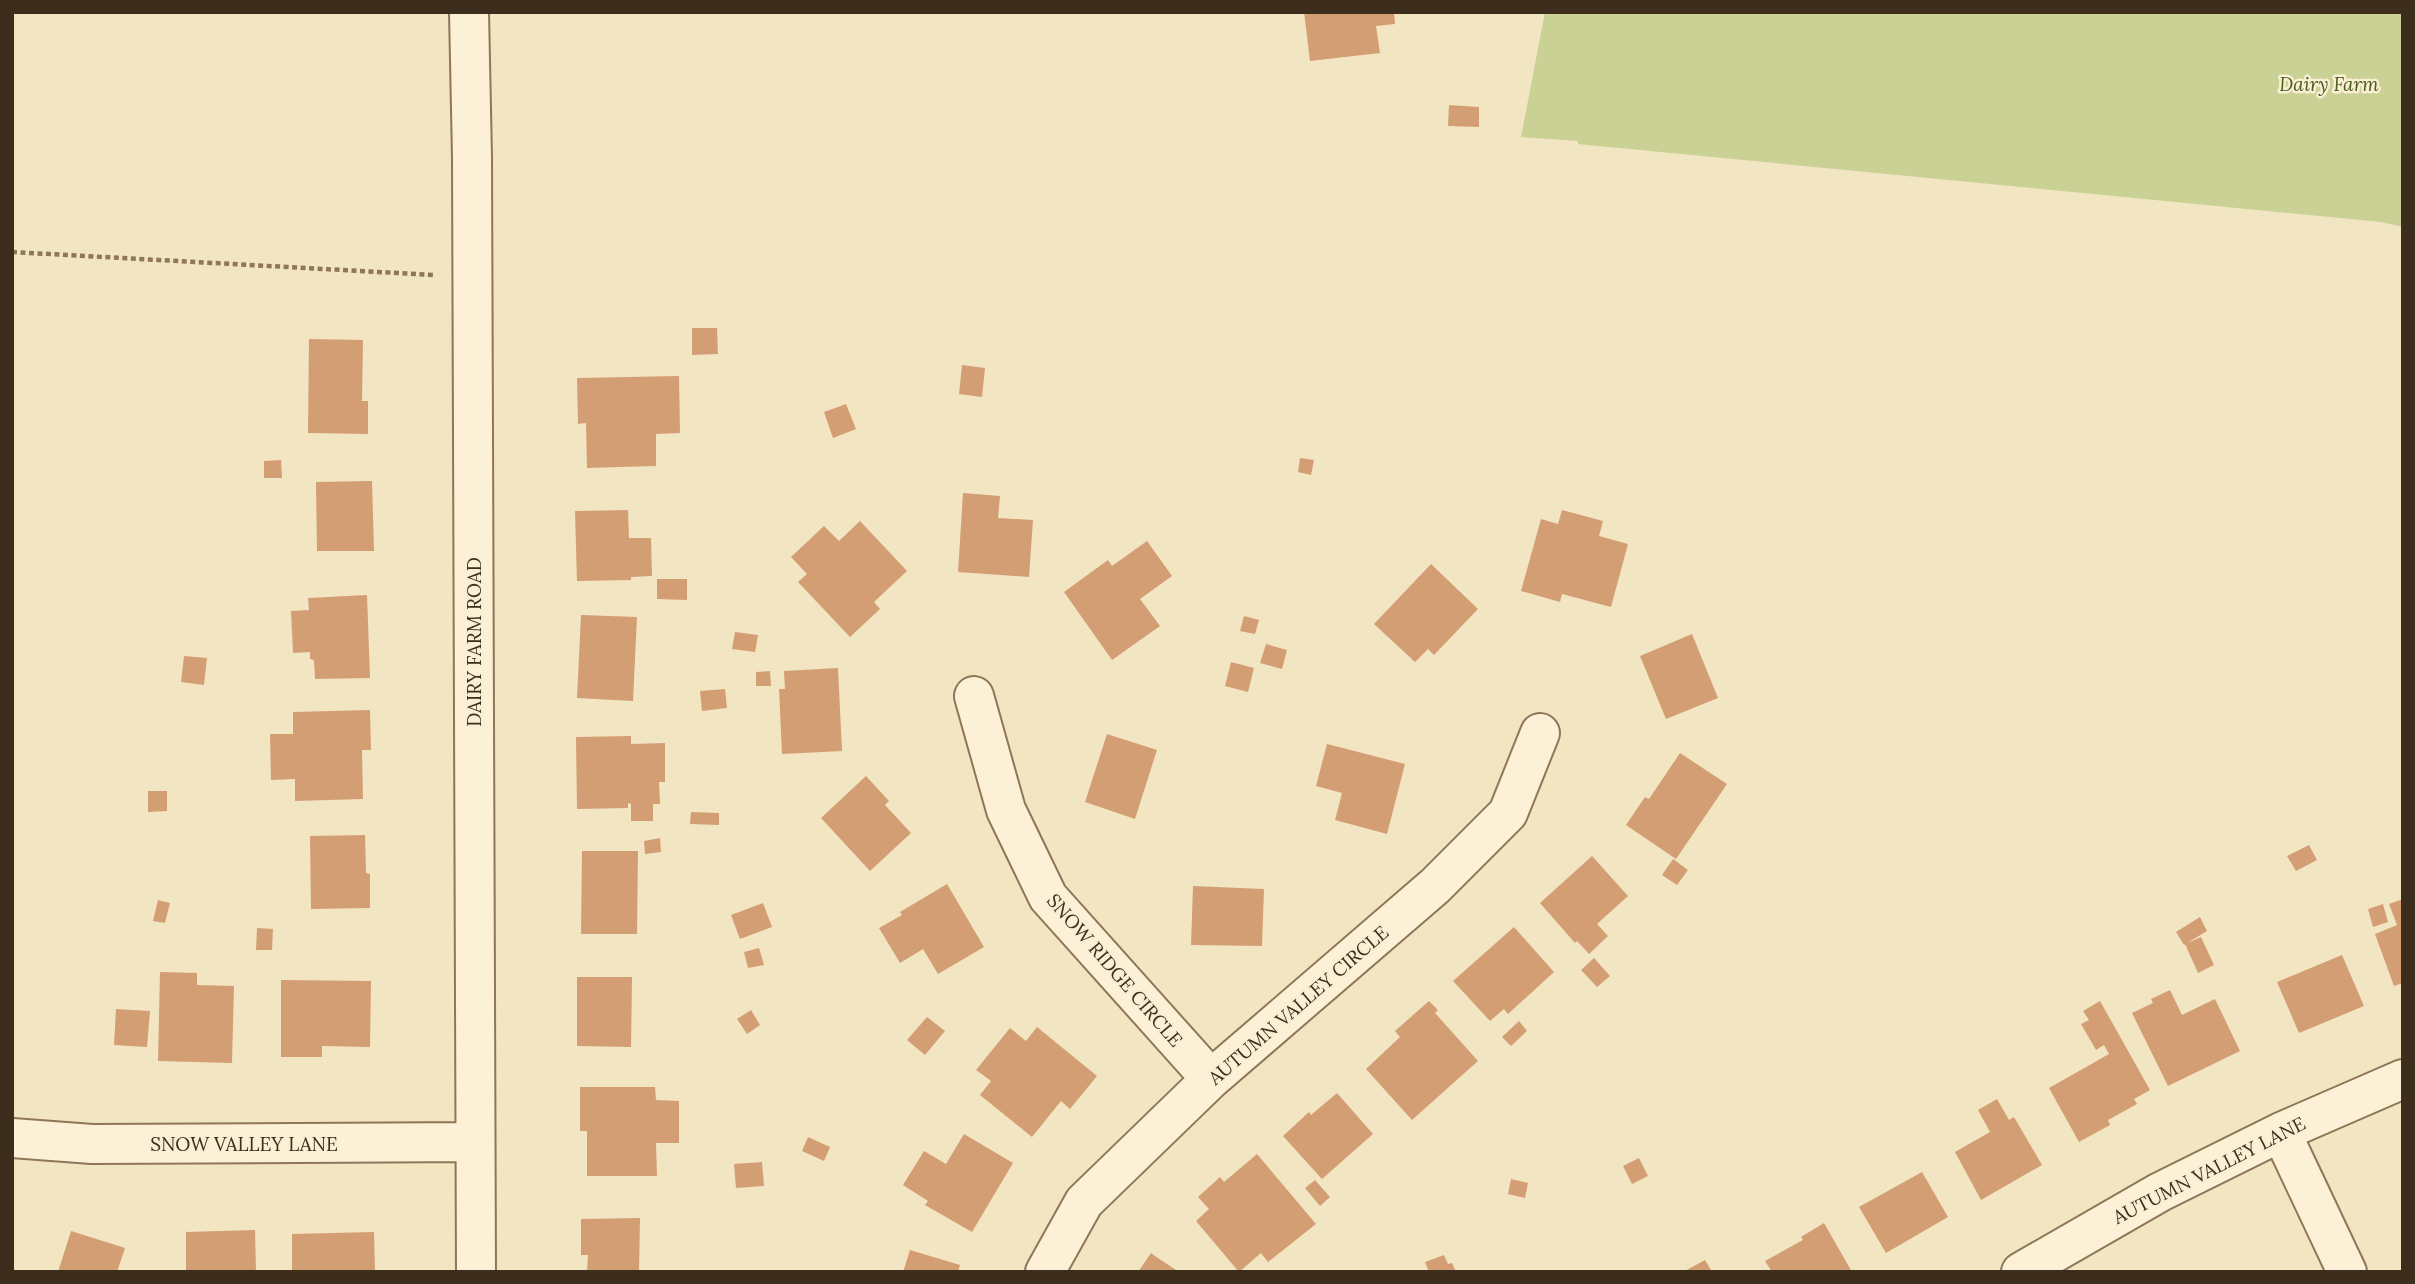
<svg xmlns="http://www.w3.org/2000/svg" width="2415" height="1284" font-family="Lora,serif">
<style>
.green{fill:#c9d195}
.building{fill:#d49e75}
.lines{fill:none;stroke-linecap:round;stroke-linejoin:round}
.street-casing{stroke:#8e7657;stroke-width:42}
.path{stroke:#8e7657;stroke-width:4.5;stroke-dasharray:5 3.5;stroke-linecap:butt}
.street{stroke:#fcf1d7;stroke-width:38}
.labels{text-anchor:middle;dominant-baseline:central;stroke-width:5;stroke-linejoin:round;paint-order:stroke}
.park-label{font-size:19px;font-style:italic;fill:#4b5b21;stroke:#f9efd3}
.street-label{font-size:19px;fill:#3d2d1d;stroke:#f9efd3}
</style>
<rect width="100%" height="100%" fill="#f2e5c2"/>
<!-- green -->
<path class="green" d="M1545,12H2403V227L2381,222L1578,144V141L1521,137Z"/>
<!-- building -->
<path class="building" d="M1304,12H1394L1395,24L1376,26L1380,53L1310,61Z
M1449,105L1479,107V127L1448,126Z
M692,328H717L718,354L692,355Z
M309,339L363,340L362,401H368V434L308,433Z
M962,365L985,368L982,397L959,394Z
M679,376L680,433L656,434V466L587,468L586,423L578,424L577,378Z
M846,404L856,429L833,438L824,412Z
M1300,458L1314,460L1311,475L1298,472Z
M281,460L282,478H264V461Z
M372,481L374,551H317L316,482Z
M963,493L1000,496L998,518L1033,520L1029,577L958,572Z
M628,510L629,538H651L652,576L631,577V580L577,581L575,511Z
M1562,510L1603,521L1599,536L1628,544L1611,607L1562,594L1560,602L1521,591L1541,519L1558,524Z
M860,521L907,571L874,602L880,609L850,637L798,582L807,574L791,557L824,526L839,541Z
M1147,541L1172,576L1140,599L1160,626L1112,660L1064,592L1108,560L1112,566Z
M1431,564L1478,609L1434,655L1428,649L1415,662L1374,624Z
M657,579H687V600L657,599Z
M367,595L370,678L315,679L314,660L310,659V652L293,653L291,611L309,610L308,598Z
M581,615L637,617L633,701L577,698Z
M1244,616L1259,620L1255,634L1240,631Z
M735,632L758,635L755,652L732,649Z
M1692,634L1718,698L1666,719L1640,656Z
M1266,644L1287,650L1282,669L1260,663Z
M184,656L207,658L204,685L181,682Z
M1231,662L1254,668L1248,692L1225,686Z
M838,668L842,751L782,754L779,689H785L784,671Z
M770,671L771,686H756V672Z
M725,689L727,708L702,711L700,691Z
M370,710L371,750H362L363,799L295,801V779L271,780L270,734H293V712Z
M1107,734L1157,750L1135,819L1085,802Z
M631,736V744L665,743V782H659L660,804H653V821H631V804L628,803V808L577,809L576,737Z
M1327,744L1405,764L1387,834L1335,820L1342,793L1316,786Z
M1680,753L1727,784L1676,859L1626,825L1645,797L1649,799Z
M866,776L889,801L885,805L911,833L870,871L821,818Z
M148,791H167V811L148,812Z
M691,812L719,813V825L690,824Z
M365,835L366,873L370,874V908L311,909L310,836Z
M660,838L661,852L645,854L644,841Z
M2309,845L2317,860L2296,871L2287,856Z
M582,851H638L637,934H581Z
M1592,856L1628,896L1597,924L1608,936L1589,954L1577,941L1575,943L1540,903Z
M1673,859L1688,870L1677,885L1662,875Z
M947,884L984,947L938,974L923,949L900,963L879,928L902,915L900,912Z
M1193,886L1264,889L1262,946L1191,945Z
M2403,899V983L2394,986L2375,934L2397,925L2389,904Z
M158,900L170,903L165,923L153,921Z
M763,903L772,927L740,939L731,915Z
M2383,904L2388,922L2373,927L2368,909Z
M2200,917L2207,931L2184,945L2176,932Z
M1514,927L1554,972L1508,1014L1504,1009L1490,1021L1453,981Z
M257,928L273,929L272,950H256Z
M2201,937L2214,965L2198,973L2185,944Z
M759,948L764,965L748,968L744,952Z
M2342,955L2364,1006L2299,1033L2277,982Z
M1594,958L1610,976L1597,987L1581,970Z
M160,972L197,973V985L234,986L232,1063L158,1061Z
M577,977H632L631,1047L577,1046Z
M281,980L371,981L370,1047L322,1046V1057H281Z
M2170,990L2182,1015L2215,999L2240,1051L2168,1086L2132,1013L2153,1003L2151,999Z
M1429,1001L1438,1010L1435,1013L1478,1061L1412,1120L1366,1069L1400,1037L1395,1031Z
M2100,1001L2150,1090L2134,1099L2137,1104L2108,1120L2110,1125L2079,1142L2049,1088L2109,1054L2104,1045L2096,1050L2081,1024L2089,1020L2083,1011Z
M116,1009L150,1011L147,1047L114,1045Z
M751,1010L760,1025L747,1034L737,1019Z
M927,1017L945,1031L925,1055L907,1040Z
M1519,1021L1527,1031L1511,1046L1502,1037Z
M1037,1027L1097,1076L1070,1109L1061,1101L1032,1137L980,1095L991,1081L976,1070L1010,1028L1026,1041Z
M580,1087H655L656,1100L679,1101V1143H656L657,1176H587V1131H580Z
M1337,1093L1373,1134L1322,1179L1283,1136L1309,1112L1311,1115Z
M1997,1099L2009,1120L2014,1117L2042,1165L1981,1200L1955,1152L1990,1132L1978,1110Z
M964,1134L1013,1163L972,1232L925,1205L928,1201L903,1185L924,1151L946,1164Z
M808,1137L830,1147L824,1161L802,1151Z
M1257,1154L1316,1224L1268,1262L1261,1253L1239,1272L1196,1221L1209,1209L1198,1197L1220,1177L1224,1182Z
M1639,1158L1648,1176L1632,1184L1623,1166Z
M762,1162L764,1186L736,1188L734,1164Z
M1922,1172L1948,1217L1886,1253L1859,1207Z
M1511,1179L1528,1183L1525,1198L1508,1194Z
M1315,1180L1330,1197L1320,1206L1305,1188Z
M640,1218L639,1272H587L588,1255H581V1219Z
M1824,1223L1852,1272H1772L1765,1261L1803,1240L1801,1237Z
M255,1230L256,1272H186V1232Z
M71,1231L125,1248L117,1272H58Z
M374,1232L375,1272H292V1234Z
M910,1250L960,1265L958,1272H903Z
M1151,1253L1155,1256L1179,1272H1138Z
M1444,1255L1448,1264L1452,1263L1456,1272H1429L1425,1262Z
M1705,1260L1712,1272H1683Z"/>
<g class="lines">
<!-- street casing -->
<g class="street-casing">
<path id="street" d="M469,12L472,158L476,1272
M974,696L1006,810L1048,897L1211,1079
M2281,1132L2347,1272
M12,1138L92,1144L475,1142
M1045,1272L1084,1202L1211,1079L1435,886L1508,813L1540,733
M2021,1272L2160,1192L2281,1132L2403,1079"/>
</g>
<!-- path -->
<path class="path" d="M12,252L434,275"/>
<!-- street -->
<use href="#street" class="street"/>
</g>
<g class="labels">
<!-- park labels -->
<g class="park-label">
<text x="2329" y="84">Dairy Farm</text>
</g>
<!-- street labels -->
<g class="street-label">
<text transform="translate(474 642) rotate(-90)">DAIRY FARM ROAD</text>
<text transform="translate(1115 970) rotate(49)">SNOW RIDGE CIRCLE</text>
<text transform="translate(1298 1005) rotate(-41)">AUTUMN VALLEY CIRCLE</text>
<text x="244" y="1144">SNOW VALLEY LANE</text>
<text transform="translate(2209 1170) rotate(-27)">AUTUMN VALLEY LANE</text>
</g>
</g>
<!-- border -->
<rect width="2415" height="1284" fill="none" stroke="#3d2d1d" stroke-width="28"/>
</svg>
